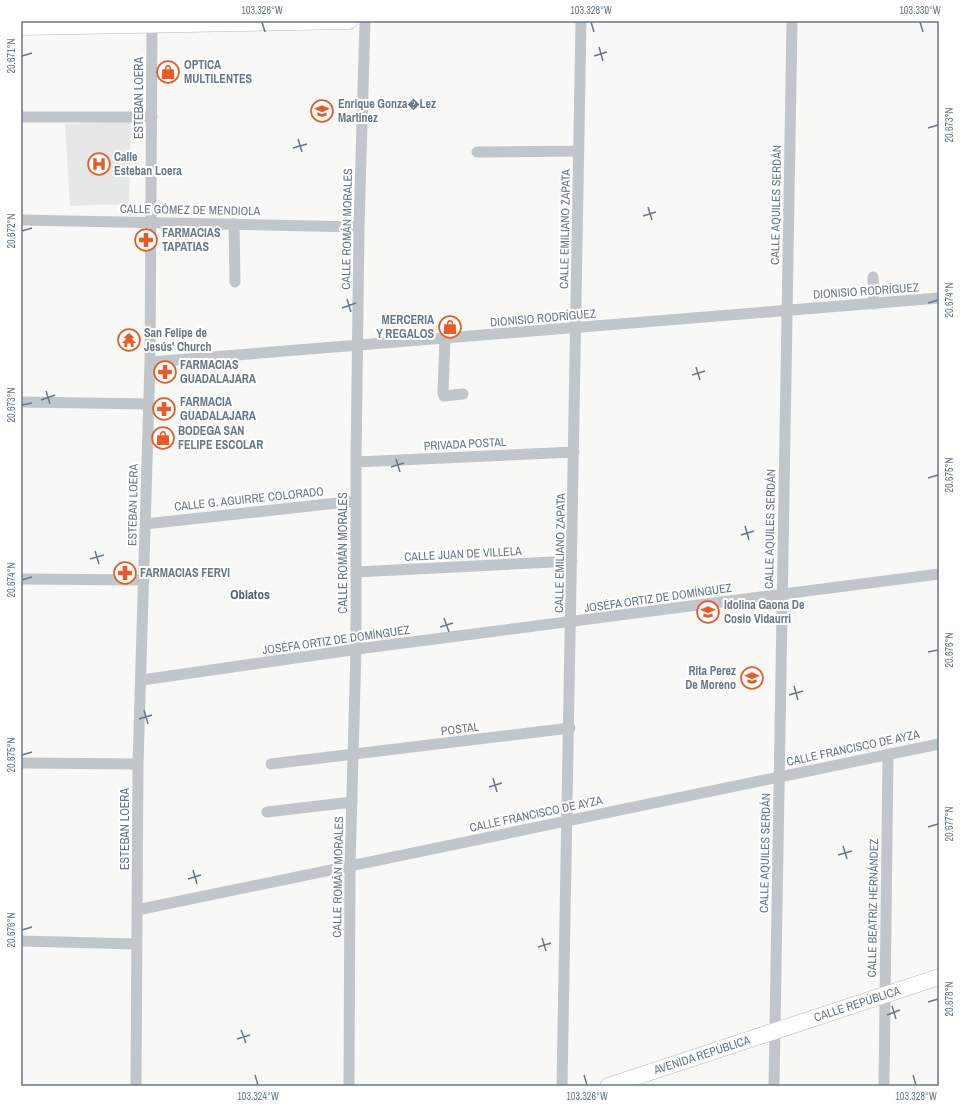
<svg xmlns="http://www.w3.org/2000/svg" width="960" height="1107" font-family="'Archivo Narrow',sans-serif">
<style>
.built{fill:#e6e7e7}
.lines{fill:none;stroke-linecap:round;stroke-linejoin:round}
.secondary-casing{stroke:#b4b9be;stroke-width:17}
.street{stroke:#c1c6ca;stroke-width:11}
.secondary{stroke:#fff;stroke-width:16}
.ticks{fill:none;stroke:#677887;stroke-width:1.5}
.labels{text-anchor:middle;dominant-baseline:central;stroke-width:4;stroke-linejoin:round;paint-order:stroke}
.poi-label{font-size:12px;font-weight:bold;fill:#677887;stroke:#fff;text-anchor:start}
.street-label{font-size:12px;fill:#677887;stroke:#fff}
.neighbourhood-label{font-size:13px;font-weight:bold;fill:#55616c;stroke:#fff}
.neatline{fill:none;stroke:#677887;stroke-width:1.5}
.ticks-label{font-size:10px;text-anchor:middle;fill:#677887}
</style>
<rect width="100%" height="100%" fill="#f8f8f6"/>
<!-- built -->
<path class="built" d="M131,121L129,204L70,206L65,124Z"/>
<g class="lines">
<!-- secondary casing -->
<g class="secondary-casing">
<path id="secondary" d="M21,27L349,21
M608,1086L939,977"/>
</g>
<!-- street -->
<path class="street" d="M21,117H152
M477,152L579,151
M21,220L359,227
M234,224L235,282
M873,277L874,304
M445,338L443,393L444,396L463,394
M150,362L939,298
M21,402L148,404
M356,462L574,452
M145,524L356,501
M356,572L572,561
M21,579L144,580
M142,680L365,648L939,574
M21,763L138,764
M271,764L570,728
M267,812L352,802
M137,910L939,744
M21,941L136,944
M136,1086L138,764L150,362L152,21
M349,1086L350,866L356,649V462L359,227L365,21
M562,1086L581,21
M774,1086L792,21
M884,1086L888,754"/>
<!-- secondary -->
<use href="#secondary" class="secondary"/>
</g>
<!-- ticks -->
<path class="ticks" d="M262,22L265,32M591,22L594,32M920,22L923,32M599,47L603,61M22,56L32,53M594,56L607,52M928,128L938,125M298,139L302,152M293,148L307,144M648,207L652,220M643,216L656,212M22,231L32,228M347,299L351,312M928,303L938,300M342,308L356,303M696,367L700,380M692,375L705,371M46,391L50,404M41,400L55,395M22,405L32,403M396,459L400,472M391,467L404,463M928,478L938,475M745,526L749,540M741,535L754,531M95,551L99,564M90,559L104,555M22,580L32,577M444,618L449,632M440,627L453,623M928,652L938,650M794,686L798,700M789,695L803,691M144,710L148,724M139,719L152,715M22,755L32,752M493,778L497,792M489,787L502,783M928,827L938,824M843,846L847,859M838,855L852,851M193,870L197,884M188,879L201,875M22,930L32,927M542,938L546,951M538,947L551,943M928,1002L938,999M892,1006L896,1019M887,1015L900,1010M241,1030L246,1043M237,1039L250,1035M255,1075L258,1085M584,1075L587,1085M913,1075L916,1085"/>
<!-- icons -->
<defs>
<g id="shop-ring" transform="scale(1.15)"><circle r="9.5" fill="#fff" stroke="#e55c29" stroke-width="1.5"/><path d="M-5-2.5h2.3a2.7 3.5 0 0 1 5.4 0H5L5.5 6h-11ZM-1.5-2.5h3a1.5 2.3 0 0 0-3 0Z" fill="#e55c29"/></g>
<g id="school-ring" transform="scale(1.15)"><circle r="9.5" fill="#fff" stroke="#e55c29" stroke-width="1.5"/><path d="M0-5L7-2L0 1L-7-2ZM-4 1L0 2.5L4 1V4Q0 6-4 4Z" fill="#e55c29"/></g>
<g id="hospital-ring" transform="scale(1.15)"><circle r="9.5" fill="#fff" stroke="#e55c29" stroke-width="1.5"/><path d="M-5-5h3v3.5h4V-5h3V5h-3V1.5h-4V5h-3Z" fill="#e55c29"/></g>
<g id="pharmacy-ring" transform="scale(1.15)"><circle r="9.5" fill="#fff" stroke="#e55c29" stroke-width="1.5"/><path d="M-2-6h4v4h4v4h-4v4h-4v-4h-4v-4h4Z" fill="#e55c29"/></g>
<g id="temple-ring" transform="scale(1.15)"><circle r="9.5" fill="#fff" stroke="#e55c29" stroke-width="1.5"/><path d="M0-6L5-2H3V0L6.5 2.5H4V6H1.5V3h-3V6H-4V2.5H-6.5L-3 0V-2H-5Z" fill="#e55c29"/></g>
</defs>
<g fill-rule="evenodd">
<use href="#shop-ring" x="168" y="72"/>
<use href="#school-ring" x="322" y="111"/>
<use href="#hospital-ring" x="99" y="164"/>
<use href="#pharmacy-ring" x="146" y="240"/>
<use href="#shop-ring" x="450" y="327"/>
<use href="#temple-ring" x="129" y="340"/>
<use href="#pharmacy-ring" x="165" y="372"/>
<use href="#pharmacy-ring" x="164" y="409"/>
<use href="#shop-ring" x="163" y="438"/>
<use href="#pharmacy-ring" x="125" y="573"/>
<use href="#school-ring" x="708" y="612"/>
<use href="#school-ring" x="752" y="678"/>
</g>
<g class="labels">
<!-- poi labels -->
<g class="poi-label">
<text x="184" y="65">OPTICA<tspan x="184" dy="14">MULTILENTES</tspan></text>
<text x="338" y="104">Enrique Gonza�Lez<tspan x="338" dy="14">Martinez</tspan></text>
<text x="114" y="157">Calle<tspan x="114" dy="14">Esteban Loera</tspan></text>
<text x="162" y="233">FARMACIAS<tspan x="162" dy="14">TAPATIAS</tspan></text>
<text x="434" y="320" text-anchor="end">MERCERIA<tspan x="434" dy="14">Y REGALOS</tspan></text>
<text x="144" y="333">San Felipe de<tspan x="144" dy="14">Jesús' Church</tspan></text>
<text x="180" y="365">FARMACIAS<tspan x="180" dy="14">GUADALAJARA</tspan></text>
<text x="180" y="402">FARMACIA<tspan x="180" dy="14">GUADALAJARA</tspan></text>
<text x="178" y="431">BODEGA SAN<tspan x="178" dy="14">FELIPE ESCOLAR</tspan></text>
<text x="140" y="573">FARMACIAS FERVI</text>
<text x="724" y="605">Idolina Gaona De<tspan x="724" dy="14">Cosio Vidaurri</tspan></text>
<text x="736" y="671" text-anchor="end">Rita Perez<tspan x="736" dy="14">De Moreno</tspan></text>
</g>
<!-- street labels -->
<g class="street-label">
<text transform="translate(139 98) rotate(-90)">ESTEBAN LOERA</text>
<text transform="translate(776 205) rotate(-89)">CALLE AQUILES SERDÁN</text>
<text transform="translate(190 210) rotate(1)">CALLE GÓMEZ DE MENDIOLA</text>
<text transform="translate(347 229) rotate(-89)">CALLE ROMÁN MORALES</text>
<text transform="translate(565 229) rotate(-89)">CALLE EMILIANO ZAPATA</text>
<text transform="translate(866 291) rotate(-4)">DIONISIO RODRÍGUEZ</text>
<text transform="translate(543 318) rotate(-5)">DIONISIO RODRÍGUEZ</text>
<text transform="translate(465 444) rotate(-3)">PRIVADA POSTAL</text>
<text transform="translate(249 499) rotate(-6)">CALLE G. AGUIRRE COLORADO</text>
<text transform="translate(133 505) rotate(-89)">ESTEBAN LOERA</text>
<text transform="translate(770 529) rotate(-89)">CALLE AQUILES SERDÁN</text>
<text transform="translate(343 553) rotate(-90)">CALLE ROMÁN MORALES</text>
<text transform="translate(560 553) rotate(-89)">CALLE EMILIANO ZAPATA</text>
<text transform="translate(463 554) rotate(-3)">CALLE JUAN DE VILLELA</text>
<text transform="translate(658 598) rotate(-8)">JOSÉFA ORTIZ DE DOMÍNGUEZ</text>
<text transform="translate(336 640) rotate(-8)">JOSÉFA ORTIZ DE DOMÍNGUEZ</text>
<text transform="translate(460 729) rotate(-7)">POSTAL</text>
<text transform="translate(853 748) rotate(-12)">CALLE FRANCISCO DE AYZA</text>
<text transform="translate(536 814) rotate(-12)">CALLE FRANCISCO DE AYZA</text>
<text transform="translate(125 829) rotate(-90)">ESTEBAN LOERA</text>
<text transform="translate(765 853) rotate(-89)">CALLE AQUILES SERDÁN</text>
<text transform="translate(338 877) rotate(-89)">CALLE ROMÁN MORALES</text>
<text transform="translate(873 908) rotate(-89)">CALLE BEATRIZ HERNÁNDEZ</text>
<text transform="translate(857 1004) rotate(-18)">CALLE REPÚBLICA</text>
<text transform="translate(702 1055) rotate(-18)">AVENIDA REPÚBLICA</text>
</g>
<!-- neighbourhood labels -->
<g class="neighbourhood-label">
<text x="250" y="594">Oblatos</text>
</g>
</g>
<!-- border -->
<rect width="960" height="1107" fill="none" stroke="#ffffff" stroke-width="44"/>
<rect x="22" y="22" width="916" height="1063" class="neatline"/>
<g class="ticks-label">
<text x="262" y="14">103.326°W</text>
<text x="591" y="14">103.328°W</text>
<text x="920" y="14">103.330°W</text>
<text transform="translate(11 56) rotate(-90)" y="4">20.671°N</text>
<text transform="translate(949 125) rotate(-90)" y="4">20.673°N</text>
<text transform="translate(11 231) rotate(-90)" y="4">20.672°N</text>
<text transform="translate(949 300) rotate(-90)" y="4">20.674°N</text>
<text transform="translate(11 405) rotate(-90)" y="4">20.673°N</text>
<text transform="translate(949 475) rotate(-90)" y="4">20.675°N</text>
<text transform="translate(11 580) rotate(-90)" y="4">20.674°N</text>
<text transform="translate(949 650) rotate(-90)" y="4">20.676°N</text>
<text transform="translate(11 755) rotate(-90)" y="4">20.675°N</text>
<text transform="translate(949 824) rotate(-90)" y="4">20.677°N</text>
<text transform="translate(11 930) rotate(-90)" y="4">20.676°N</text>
<text transform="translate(949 999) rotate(-90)" y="4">20.678°N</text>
<text x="258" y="1100">103.324°W</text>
<text x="587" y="1100">103.326°W</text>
<text x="916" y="1100">103.328°W</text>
</g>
</svg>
